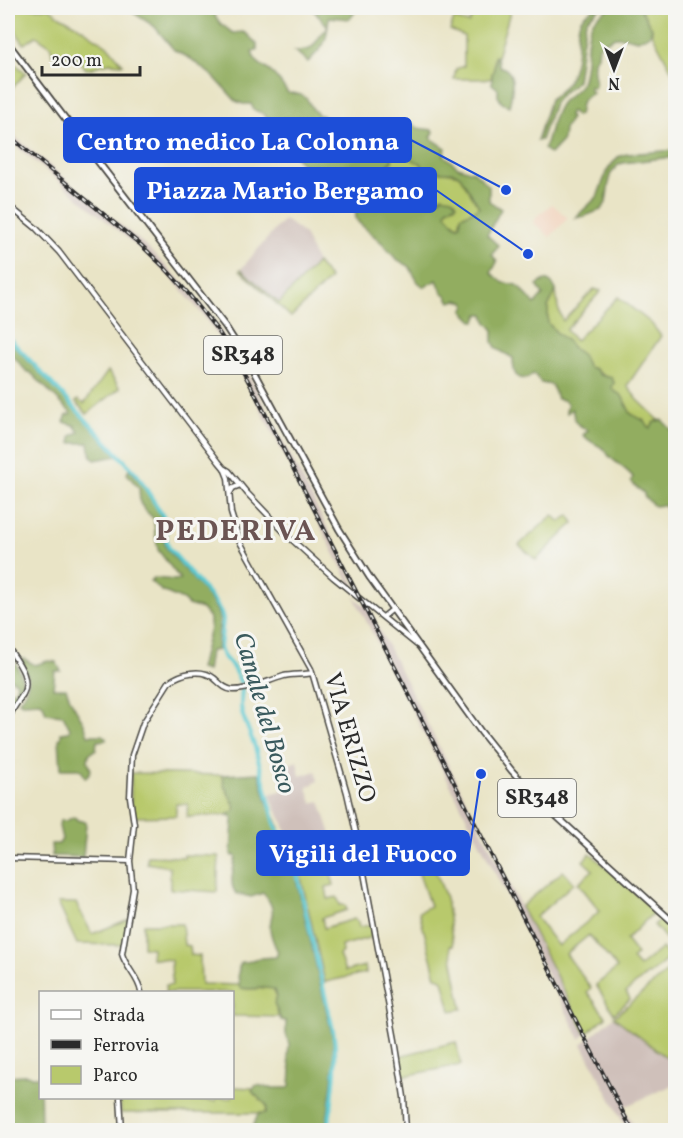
<svg xmlns="http://www.w3.org/2000/svg" width="683" height="1138" font-family="Vollkorn,serif">
<style>
.built{fill:#f2d4be}
.industrial{fill:#cfc0ba}
.green{fill:#b8c96c;stroke:#727a4c;stroke-width:1.5}
.forest{fill:#92ad60;stroke:#5e6c46;stroke-width:1.5;fill-rule:evenodd}
.lines{fill:none;stroke-linecap:round;stroke-linejoin:round}
.canal{stroke:#5cc9d2;stroke-width:4}
.secondary-casing{stroke:#484742;stroke-width:7}
.primary-casing{stroke:#484742;stroke-width:8}
.secondary{stroke:#fff;stroke-width:4}
.primary{stroke:#fff;stroke-width:4.5}
.rail-casing{stroke:#2b2b2b;stroke-width:4}
.rail{stroke:#f6f6f2;stroke-width:1.5;stroke-dasharray:4.5;stroke-linecap:butt}
.labels{text-anchor:middle;dominant-baseline:central;stroke-width:6;stroke-linejoin:round;paint-order:stroke}
.shield{fill:#f6f6f2;stroke:#686867;stroke-width:1.5}
.shield-label{font-size:22px;font-weight:bold;fill:#2b2b2b}
.street-label{font-size:24px;fill:#2b2b2b;stroke:#f6f6f2}
.water-label{font-size:26px;font-style:italic;fill:#3a5a5d;stroke:#f6f6f2}
.district-label{font-size:30px;font-weight:bold;letter-spacing:1.5px;fill:#6b5453;stroke:#f6f6f2}
.leader{fill:none;stroke:#1d4ed8;stroke-width:2}
.callout-dot{fill:#1d4ed8;stroke:#f6f6f2;stroke-width:2}
.callout{fill:#1d4ed8;stroke:#1d4ed8;stroke-width:2}
.callout-label{font-size:26px;text-anchor:middle;font-weight:bold;fill:#fff}
</style>
<rect width="100%" height="100%" fill="#f6f6f2"/>
<filter id="ink" filterUnits="userSpaceOnUse"><feTurbulence type="fractalNoise" baseFrequency=".0167" numOctaves="2"/><feDisplacementMap in="SourceGraphic" scale="12" xChannelSelector="R" yChannelSelector="G"/><feConvolveMatrix kernelMatrix="1 2 1 2 8 2 1 2 1" color-interpolation-filters="sRGB"/></filter>
<filter id="wash" filterUnits="userSpaceOnUse"><feTurbulence type="fractalNoise" baseFrequency=".008" numOctaves="4" result="noise"/><feDisplacementMap in="SourceGraphic" scale="24" xChannelSelector="R" yChannelSelector="G"/><feGaussianBlur stdDeviation="1.35" result="paint"/><feColorMatrix in="noise" values="0 0 0 0 0 0 0 0 0 0 0 0 0 0 0 0 0 1.4 0 .05"/><feComposite in="paint" operator="in"/></filter>
<g filter="url(#wash)">
<rect width="100%" height="100%" fill="#e9e4c6"/>
<!-- built -->
<path class="built" d="M552,204L568,218L550,237L534,223L536,217Z"/>
<!-- industrial -->
<path class="industrial" d="M8,131L145,245L182,282L211,317L247,371L327,527L361,598L354,592L246,381L227,349L202,314L172,279L146,254L8,139Z
M284,219L304,234L317,263L279,303L241,269Z
M354,597L369,609L452,772L586,1034L580,1039Z
M297,761L300,776L316,771L318,781L307,787L312,803L320,801L331,834L290,846L282,820L275,808L270,794L284,790L278,769Z
M614,1017L675,1064V1084L624,1107L636,1130H627L582,1044Z"/>
<!-- green -->
<path class="green" d="M8,8H49L60,16L75,24L109,47L123,64L110,63L100,65L90,69H86L75,55H52L51,46L36,36L24,44L8,19Z
M476,8H502L510,12L497,57H494V69L492,74L491,79H454L456,69L464,66V36L450,30L454,19L469,23Z
M640,8H675V77L652,33V28Z
M8,58L26,73L8,93Z
M396,139H409L413,142V147L408,148L406,152C410,159 414,162 421,163L426,178L433,175L435,170C438,170 440,172 442,172C449,173 453,172 460,176L479,207L475,211L461,216L460,224L459,226L456,225L446,214L447,209L455,206L456,202L452,199L437,202L435,201L432,196L427,195L426,200L421,201C406,192 419,181 403,173L393,176L389,173L388,165L392,161L391,151L394,147Z
M317,263L330,279L291,317L240,270L241,269L279,303Z
M594,289L601,291L566,330L575,341L618,297L651,323L661,336L627,386L638,400L659,420L657,421L650,428L643,420L631,414L622,396L613,390L612,387L614,382C605,377 597,370 588,367L582,355L574,349L567,341L557,333L548,323V307L556,291L558,308L563,321Z
M108,371L120,388L87,414L76,402L78,400L84,404Z
M553,515L560,522L569,515L574,523L536,560L519,545Z
M131,773L223,775L224,785L234,804L235,812L227,815L187,817L188,804H176V816L134,817L131,802Z
M415,844L430,857L446,898L453,945L450,946L462,1009L451,1011L443,980L440,978L436,977L419,912L430,906L415,862L419,860Z
M590,853L655,911L626,940L637,954L632,959L639,967L662,948L670,957L649,975L648,974L626,992L630,999L614,1014L596,985L617,968L589,935L566,954L591,988L587,992L606,1017L586,1034L521,907L563,871L574,883L536,917L558,946L600,911L578,883L593,870L583,861Z
M184,855L219,856L217,892L170,889V867L147,863V856L184,857Z
M328,863L334,885L326,887L328,899L337,897L340,905H345L347,910L322,918L324,928L354,919L358,922L359,927L370,925L372,937L341,946L342,952L339,955L345,971L365,966L366,973L325,982L300,873Z
M58,903H76L92,934L129,919L124,945L77,944Z
M663,917L675,928V949L654,925Z
M143,924H182L184,945L190,946L191,955L200,956L201,984L239,985L240,988C249,990 263,988 273,988L277,997L275,1000L279,1017L233,1016L232,992H165L166,985H172L171,960L151,958L152,948L143,947Z
M675,965V1064L614,1017Z
M456,1042L461,1065L403,1076L399,1056Z
M233,1087L254,1088L252,1091C256,1097 262,1100 267,1106L266,1113H121L120,1099L216,1101V1098H232Z"/>
<!-- forest -->
<path class="forest" d="M126,8H215V16L220,23L233,33L243,32L247,34L257,44V51L252,52C254,63 264,66 272,73C278,78 283,86 288,93C316,94 303,106 321,116L322,115L326,118L339,120L348,129V137L357,143H365C373,129 394,120 410,123C413,124 415,127 418,128C422,129 428,129 432,130L434,132L431,137L432,139L446,148L444,155L458,167L470,171L472,170L489,186V201L501,209L487,235L499,246L492,254L497,262L491,273L504,283L517,285L535,304L543,295L537,285L545,280C550,281 555,286 556,291L548,307V323L557,333L567,341L574,349L582,355L588,367L595,369L600,375L612,378L614,383L612,387L613,390L622,396L631,414L643,420L650,428L654,422L662,420L675,433V522L664,505L654,506L644,496V493L637,488L631,481L633,477C627,469 617,464 610,457C607,455 607,451 604,449C597,444 589,442 583,435L588,430C582,427 575,424 574,417C573,414 573,412 572,409L567,413L566,411L568,404L564,400L557,399L552,385L541,383L535,375L533,374C526,381 515,380 514,369C513,365 513,362 513,358L497,349L493,342V329L486,321L484,314H479L476,321H473L463,311L466,306L465,302L457,300L450,302L446,295L442,292L437,280L432,283L427,284V286L424,287L418,282L409,266L396,259L381,242L359,223L356,219L355,206L329,185L317,170H311L304,166L292,152L288,142L279,137L274,131L268,118L262,113L254,110L251,104H243L236,101L215,78L191,59L174,50L154,26ZM396,139H409L413,142V147L406,150C409,158 413,161 421,163L425,178L427,179H430L435,170C438,171 440,172 442,172C450,173 452,170 460,176L478,205L479,207L477,209L461,216L460,224L459,226L456,225L446,214L447,209L457,204L452,198L442,196L437,202L430,195H427L426,199C409,205 416,187 411,179C410,176 405,174 403,173L393,176L389,173L388,165L392,161L391,151L393,149Z
M307,8H356L357,9L350,19L329,17C326,43 327,43 308,62L295,51C319,52 313,39 327,29V25L313,10Z
M594,8H600L587,19L585,25L577,80L573,85L563,92L554,103L541,140H537C542,126 546,113 550,99C570,86 576,68 577,45C577,38 577,28 580,21C582,15 589,12 594,8Z
M609,8H640L652,28L650,35L638,40L625,37H615L601,44L599,46L598,56L594,60C594,64 593,69 594,73C595,80 597,82 594,88L589,86V89L592,93C578,102 582,101 579,115L576,116L573,112H570L569,116L571,118L564,129L563,140L550,154L544,149C549,136 553,112 562,102C568,95 578,91 582,82C589,67 584,36 592,23C595,17 603,12 609,8Z
M495,56L497,57L499,66C502,67 505,68 508,71C515,78 512,97 509,106L502,103L498,96V89L492,84V74L494,69Z
M675,150V158H664L631,162L623,163L618,165L610,175L606,203L601,210L585,216L575,218L597,197L608,169L618,157L627,154Z
M8,339L69,403L118,456L95,460L91,456L89,443H71V436L79,432L74,425L64,422L67,415H70V412L30,372H27L8,350Z
M129,468C138,478 159,507 162,520C165,529 162,538 166,547C178,565 216,599 219,617C221,628 216,639 218,650L210,651L207,671L200,669L210,628V619L202,609L188,605L183,600L162,591L150,581L154,578L175,580L180,579L158,550L155,532L154,519L144,509L140,503L139,488L127,474Z
M8,651C15,664 28,677 19,692C15,698 11,703 8,709V691H15L17,683L15,681L8,678Z
M24,659L35,665L48,661L56,662L61,671H55L53,688H66L71,701L84,723L88,735H102L106,738V740L97,741L96,749L89,754L88,761L91,770L87,777L85,778L82,771L79,769H61L59,739L61,738V733L69,732L70,729L63,715L46,713L43,704L40,702L22,703L19,701C32,684 30,677 20,660Z
M259,773L267,802L277,822L283,844L294,870L333,1039L334,1064L326,1130H252L258,1114L266,1113L267,1106C263,1100 256,1097 252,1091L255,1086L258,1085L268,1088H288L290,1086L291,1070L288,1057L289,1044L286,1034V1021L281,1020L274,1003L277,997L275,990C265,985 251,991 240,988C238,980 237,970 241,962C249,963 248,961 255,959C262,957 269,958 276,957L278,952C274,944 271,938 270,929C270,923 271,920 272,915C274,908 268,898 263,893L251,897C246,895 240,896 236,893C228,885 234,867 236,857L234,855L232,856L231,854L233,819L232,817L227,815L235,811L234,804L224,785L223,775Z
M73,817L76,818L77,820L85,822L86,824L83,857L52,856L51,844H59L62,839L59,826L60,820L66,821Z
M25,1075L40,1077L41,1130H19L18,1124H8V1076Z"/>
<g class="lines">
<!-- canal -->
<path class="canal" d="M8,337L137,474L164,518C167,528 164,538 169,548L214,601L220,611L223,619L220,648L223,656L232,666L240,681L242,685L241,707L243,716L255,747L275,824L297,874L333,1030C339,1063 332,1097 328,1130"/>
</g>
</g>
<g filter="url(#ink)">
<g class="lines">
<!-- secondary casing -->
<g class="secondary-casing">
<path id="secondary" d="M8,205L36,228L59,252L219,462L224,468L229,471L247,493L290,538L333,577L417,645
M224,468L228,478L231,513L240,542L311,669L347,793L359,846L395,1040L404,1097L406,1130
M230,493L233,488L238,486
M383,617L393,609
M8,647C16,660 32,678 23,694C16,705 10,711 8,724
M8,858L130,861
M141,992C139,978 126,968 122,954L133,889L130,861L134,824L130,797L132,755L143,723L169,682C181,673 201,668 214,678C220,683 224,689 233,690C250,690 267,681 284,676C293,674 303,675 312,673
M120,1098L122,1130"/>
</g>
<!-- primary casing -->
<g class="primary-casing">
<path id="primary" d="M8,43L89,150L225,326L250,365L339,529L370,578L481,732L512,771L542,803L676,925"/>
</g>
<!-- secondary -->
<use href="#secondary" class="secondary"/>
<!-- primary -->
<use href="#primary" class="primary"/>
<!-- rail casing -->
<g class="rail-casing">
<path id="rail" d="M8,135L141,245L165,268L187,292L218,331L236,359L252,388L632,1130"/>
</g>
<!-- rail -->
<use href="#rail" class="rail"/>
</g>
</g>
<g class="labels">
<!-- shield labels -->
<g class="shield">
<rect x="204" y="336" width="78" height="38" rx="4.5"/>
<rect x="498" y="779" width="78" height="38" rx="4.5"/>
</g>
<g class="shield-label">
<text x="243" y="355">SR348</text>
<text x="537" y="798">SR348</text>
</g>
<!-- street labels -->
<g class="street-label">
<text transform="translate(349 738) rotate(74)">VIA ERIZZO</text>
</g>
<!-- water labels -->
<g class="water-label">
<text transform="translate(264 713) rotate(74)">Canale del Bosco</text>
</g>
<!-- district labels -->
<g class="district-label">
<text x="236" y="532">PEDERIVA</text>
</g>
</g>
<!-- callouts -->
<path class="leader" d="M506 190L411 140M528 254L436 190M481 774L469 853"/>
<g class="callout-dot">
<circle cx="506" cy="190" r="6"/>
<circle cx="528" cy="254" r="6"/>
<circle cx="481" cy="774" r="6"/>
</g>
<g class="callout">
<rect x="64" y="118" width="347" height="44" rx="6"/>
<rect x="135" y="168" width="301" height="44" rx="6"/>
<rect x="257" y="831" width="212" height="44" rx="6"/>
</g>
<g class="callout-label">
<text x="238" y="150">Centro medico La Colonna</text>
<text x="285" y="199">Piazza Mario Bergamo</text>
<text x="363" y="862">Vigili del Fuoco</text>
</g>
<!-- margin -->
<rect width="683" height="1138" fill="none" stroke="#f6f6f2" stroke-width="30"/>
<!-- legend -->
<rect x="39" y="991" width="195" height="108" fill="#f6f6f2" stroke="#a5a5a2" stroke-width="1.5"/>
<rect x="51" y="1010" width="30" height="9" fill="#ffffff" stroke="#a5a5a2" stroke-width="1.5"/>
<text x="93" y="1021" font-size="18" fill="#2b2b2b">Strada</text>
<rect x="51" y="1040" width="30" height="9" fill="#2b2b2b" stroke="#a5a5a2" stroke-width="1.5"/>
<text x="93" y="1051" font-size="18" fill="#2b2b2b">Ferrovia</text>
<rect x="51" y="1066" width="30" height="18" fill="#b8c96c" stroke="#a5a5a2" stroke-width="1.5"/>
<text x="93" y="1081" font-size="18" fill="#2b2b2b">Parco</text>
<!-- north arrow -->
<g transform="translate(614 69) rotate(180)" stroke="#f6f6f2" stroke-width="4.5" paint-order="stroke">
<path d="M0-4.5L10 22L0 15L-10 22Z" fill="#2b2b2b"/>
<text y="-9" font-size="16" font-weight="bold" text-anchor="middle" fill="#2b2b2b">N</text>
</g>
<!-- scale -->
<path d="M42 66v9h98v-9" fill="none" stroke="#2b2b2b" stroke-width="3"/>
<text x="51" y="66" font-size="18" fill="#2b2b2b" stroke="#f6f6f2" stroke-width="4.5" paint-order="stroke">200 m</text>
</svg>
